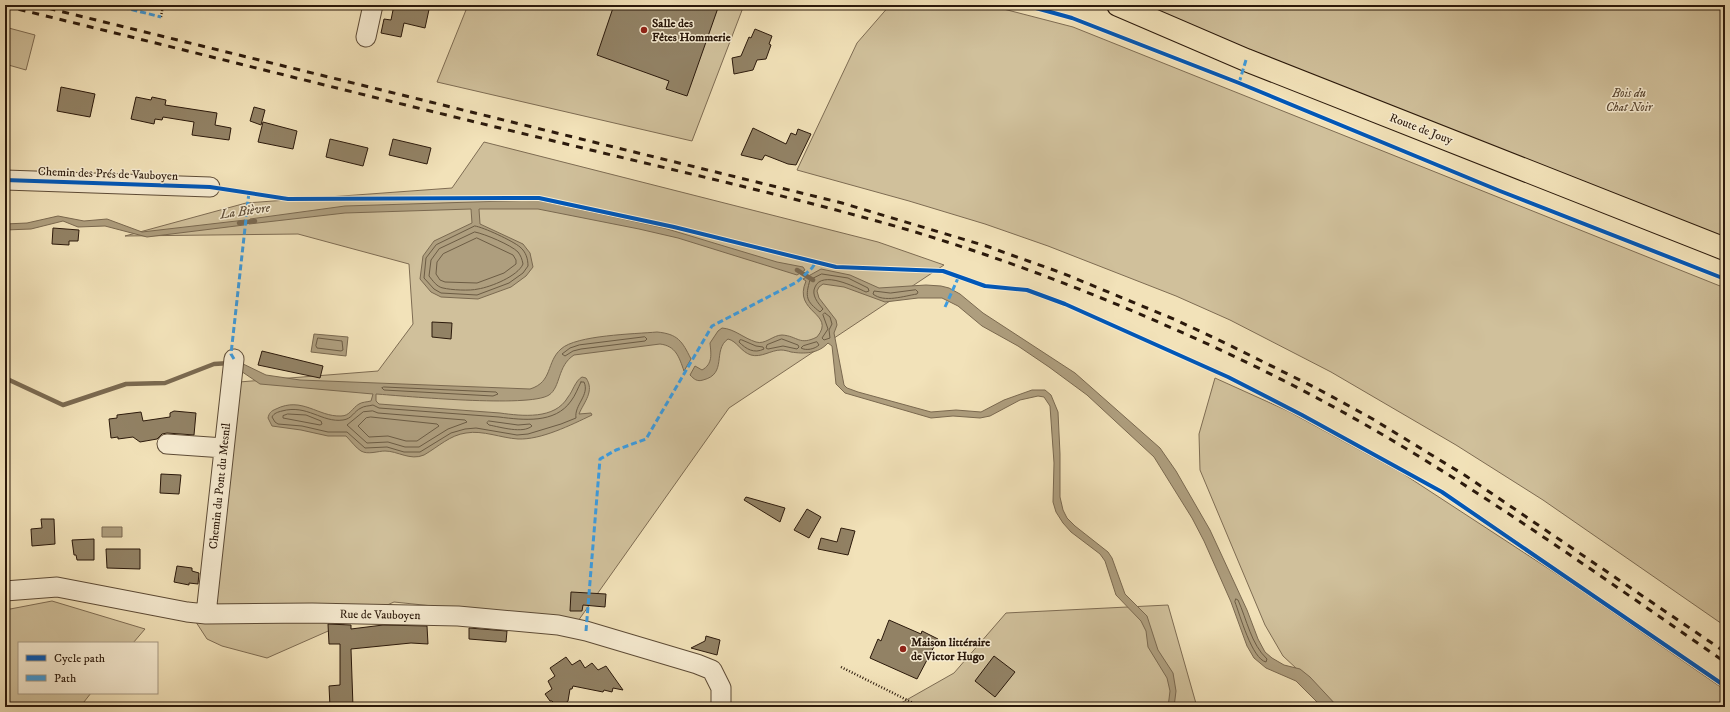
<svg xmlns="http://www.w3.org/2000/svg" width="1730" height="712" font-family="'IM FELL DW Pica',serif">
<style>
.green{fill:#d0c09b;stroke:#7e6c53}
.water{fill:#ae9e7e;stroke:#7a6950}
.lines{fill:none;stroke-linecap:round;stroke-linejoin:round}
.shore{stroke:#6c5c44;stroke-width:1}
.stream{stroke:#7a6950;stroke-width:4.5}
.building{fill:#928265;stroke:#2b190b}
.minor-casing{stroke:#5d4b36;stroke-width:21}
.major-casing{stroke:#2b190b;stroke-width:24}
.path{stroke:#2b190b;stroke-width:2.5;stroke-dasharray:1 2;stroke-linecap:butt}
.minor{stroke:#f7ecd2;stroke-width:19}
.major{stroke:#f2e2b9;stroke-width:22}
.rail{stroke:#2b190b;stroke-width:3;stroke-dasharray:7 7;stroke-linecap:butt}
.quiet{stroke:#3d9bde;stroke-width:3;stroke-dasharray:6 3;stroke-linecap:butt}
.cycleway-casing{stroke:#f7ecd2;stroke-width:6}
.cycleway{stroke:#0057b8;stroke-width:4}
.poi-dot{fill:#8f2418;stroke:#f7ecd2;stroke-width:1.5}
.labels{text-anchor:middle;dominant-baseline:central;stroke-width:3;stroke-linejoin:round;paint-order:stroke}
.poi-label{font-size:12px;font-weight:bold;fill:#2b190b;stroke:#f7ecd2;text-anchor:start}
.park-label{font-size:12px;font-style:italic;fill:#5d4b36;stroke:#f7ecd2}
.street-label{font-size:12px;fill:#2b190b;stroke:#f7ecd2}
.water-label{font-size:13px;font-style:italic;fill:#5f4e39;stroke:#f7ecd2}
</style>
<rect width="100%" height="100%" fill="#f2e2b9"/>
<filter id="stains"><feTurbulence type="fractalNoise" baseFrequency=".005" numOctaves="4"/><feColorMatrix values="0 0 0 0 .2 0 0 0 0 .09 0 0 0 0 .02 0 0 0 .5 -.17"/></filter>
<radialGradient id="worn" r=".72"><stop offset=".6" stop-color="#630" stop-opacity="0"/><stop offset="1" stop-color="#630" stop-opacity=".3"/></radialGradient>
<!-- green -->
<path class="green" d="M468,5H744L692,141L437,82Z
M890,5H988L1073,27L1725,288V626L1543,500L1456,445L1331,372L1230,320L1176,296L1048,246L985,224L909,201L797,170L857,43Z
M1139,5H1725V240Z
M5,27L35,35L26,70L5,64Z
M484,142L878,242L944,265L729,408L578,621L394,602L267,658L222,646L207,639L194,619L214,602L239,382L378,371L413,324L409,264L298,234L125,236L246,203L452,188Z
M1215,378L1288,411L1402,473L1569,582L1725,690V707H1338L1283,656L1265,625L1200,470L1199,434Z
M52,601L145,629L133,643H19V693H91L80,707H5V610Z
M1168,605L1197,707H894L954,673L1006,613Z"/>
<!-- water -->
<path class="water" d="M537,200L664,228L777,262L803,267L805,270L797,275L678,238L639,229L538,209H479L480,224L523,244L530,253L533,267L526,276L511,287L478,299L441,297L431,292L420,279L423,256L434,241L472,223L471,209L345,213L249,224L250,219L345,206Z
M58,216L84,221L107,219L142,232L245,220L244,225L147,237L105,226L78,227L63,221L31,229L5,230V224L27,223Z
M821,269L850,275L879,288L926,285L941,286L949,288L960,294L983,313L1075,373L1160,448L1176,471L1210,530L1247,610L1258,639L1265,652L1272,658L1284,665L1300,669L1310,677L1338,707H1322L1296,681L1266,668L1254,658L1247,646L1231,602L1204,541L1192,518L1154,457L1087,395L1049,367L1018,346L982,326L958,306L942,298H918L885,302L844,287L823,284L819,287L817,291L819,298L836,320L837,325L834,333L844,385L847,388L858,392L931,412L956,410L981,412L1004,400L1032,390H1045L1051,395L1058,412L1060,454V497L1063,510L1067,518L1075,526L1108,552L1112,558L1125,594L1147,616L1158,650L1173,673L1176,691L1174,707H1168L1170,691L1167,678L1148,647L1146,631L1141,621L1116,595L1105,561L1100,554L1071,532L1063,523L1056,512L1053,502L1054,463L1050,406L1044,397L1038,396L1020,400L990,416L980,418L953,416L931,418L845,393L836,384L832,346L828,343C818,354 804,354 791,352C788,351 784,350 781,350C771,350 761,358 751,355C741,352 737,341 728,339C712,350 728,374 703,380C697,382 694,379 690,375L695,366L702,370C713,364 711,354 710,343L718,331L722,328C735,329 743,338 756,342C765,345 773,335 782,335C798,336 799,346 817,337C837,313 792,313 806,281L803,279Z
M657,332C678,334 682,341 691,359L684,371C679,357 676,346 660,344L574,355C557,366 561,387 549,395C529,408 405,396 376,394V401L379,404L500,413C522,416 555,420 568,397C573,391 575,381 582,377L586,378C595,391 584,402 579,414L591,413L592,415C571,425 541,440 518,439C501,438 483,430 466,433C450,435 438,447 424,455C410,461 398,451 385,451C378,451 368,455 361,451C356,448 351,441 346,436H328L301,430L272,426L268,418C269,413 271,411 276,409C302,396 318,417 341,416C350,416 352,408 359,404C362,402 367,402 371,401L373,394L260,384L238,369L239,362L266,375L300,380L530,389C553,382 546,362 561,349C576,335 635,334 657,332Z
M314,334L348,337L346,356L311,352Z
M102,527H122V537H102Z"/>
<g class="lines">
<!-- shore -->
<path class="shore" d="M475,226C483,227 513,241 520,247C526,252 528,259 528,266L523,273L509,283L477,295L441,293L434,289L424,278L426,258L436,245Z
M475,232C485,234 511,245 518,252C521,256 522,259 523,264C518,276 491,287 478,289C470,291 451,290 443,288C437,287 433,281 429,276L431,260L439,249Z
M477,238L513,255L516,260V264L504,273L477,283L445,282L440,280L436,274L437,262L443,254Z
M822,274L848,278L868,288L869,291L866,292C855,287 822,270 815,287C811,295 818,303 823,309L820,312C806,301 805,297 810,280Z
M916,290L918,292L917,294C904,296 884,303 873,294L874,291L890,293Z
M825,313L830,317L832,324L829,330L830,338L824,340L822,338L828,329L823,315Z
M645,337L647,339L645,341L581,349L573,351L565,356L562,354L570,348L579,345Z
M318,338L342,341L343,350L341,351L317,348L316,346Z
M782,339L798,345L799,347L797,349L783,346L768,349L766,348L767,345Z
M742,340L756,346L763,347L764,349C754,354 746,349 739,342L740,340Z
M817,342L819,345C815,349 806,351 801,348L803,346Z
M581,382H584C590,395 574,405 576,418L561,424L528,434L517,435L476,428L465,429L451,433L420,452H404L387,447L365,448L347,432H328L302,426L278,424L275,422L272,417C274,413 278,412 282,411C307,404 322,423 343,420C352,419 354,411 361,408C364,406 369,406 373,405L379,408L499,417C523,420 555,424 571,401C575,396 578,388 581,382Z
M384,387L496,392L498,394L493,396L384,390L382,388Z
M373,411L378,413L465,420L467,422L448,429L419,447H405L388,442L367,443L347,425L363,412Z
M288,414L306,415L321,421L322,424L320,425L283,418V416Z
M371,417L437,424L439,426L417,441H406L388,436L369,437L358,426L366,418Z
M489,421L518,425L530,424L532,426C523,434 500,427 489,425L487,423Z
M1236,599L1238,600C1247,620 1251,644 1267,659L1266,662C1252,659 1240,615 1235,602Z"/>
<!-- stream -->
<path class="stream" d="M239,223L255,221
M797,270L813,280
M5,378L63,405L126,384L165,383L214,364L230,363"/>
</g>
<!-- building -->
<path class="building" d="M394,5H430L425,28L404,23L401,37L381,33L384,19L391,20Z
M614,5H719L687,96L666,89L669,81L597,55Z
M755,29L772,36L769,44L771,45L766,59L757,60L753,70L734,74L732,58L741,56L749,37L751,38Z
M61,87L95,94L90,117L57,111Z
M136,97L151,100L152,97L166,100L165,105L217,113L215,125L231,128L229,140L192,135L194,122L163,117L162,120L155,119L154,124L131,119Z
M254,107L265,110L261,125L250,121Z
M263,122L297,131L293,149L258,142Z
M753,128L786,144L791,133L796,135L798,129L811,134L796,165L788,164L765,155L762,160L741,155Z
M330,139L368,148L363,166L326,157Z
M393,139L431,148L427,164L389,155Z
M53,228L79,230L78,241H69V245L52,244Z
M432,322L452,323L451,339L432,337Z
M262,351L323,366L320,378L258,365Z
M174,411L196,413L194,435L167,433L162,434L157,439L140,442L133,437L118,439V437L111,438L109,419L117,418V415L141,412L143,421L170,417V413Z
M161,474L181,475L179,494L160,493Z
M746,497L785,508L780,522L744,500Z
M807,509L821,517L809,538L794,530Z
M41,519H54L55,544L32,546L31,529L42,528Z
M841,528L855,531L848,555L818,549L821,538L837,542Z
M94,539V560H77L76,555H74L72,540Z
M106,549H140V569L107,568Z
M177,566L192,568V571L199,573L198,584L189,583V585L174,582Z
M571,592L606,594L605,607L583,605L582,611H570Z
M889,620L921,634L922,631L938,639L917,679L870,658L878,639L881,641Z
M328,624L351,625V629L383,625L427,626L428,644L411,643L351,649L353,707H330L329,686L340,685V644H329Z
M469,628L507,631L506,642L469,639Z
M706,636L720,640L717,655L691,648L705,641Z
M994,656L1015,672L995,697L975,681Z
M566,657L572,665L580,660L585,668L592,663L598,670L606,666L623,690L613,688L612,692L604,690L603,692L573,686L572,689H570L568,701L562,706L555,704L552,701H550L545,694L552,689L548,681L555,676L550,668Z"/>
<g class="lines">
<!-- minor casing -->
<g class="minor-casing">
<path id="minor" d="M366,37L373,5
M5,180L210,187
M167,444L224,448
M5,591L57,587L187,612L206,614L312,613L458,616L558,625L586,631L697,664L712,670L721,688V707
M206,614L234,359"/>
</g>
<!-- major casing -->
<g class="major-casing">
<path id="major" d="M1118,5L1246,60L1725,249"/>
</g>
<!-- path -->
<path class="path" d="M161,17L163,5
M841,667L921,707"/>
<!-- minor -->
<use href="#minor" class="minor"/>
<!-- major -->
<use href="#major" class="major"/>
<!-- rail -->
<path class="rail" d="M35,5L842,203L986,246L1062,273L1176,320L1225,343L1318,389L1371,418L1466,476L1725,652
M5,6C190,51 374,98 558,142C676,171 795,197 912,231C1001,258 1089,291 1174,329C1257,365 1338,407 1415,454C1521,519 1622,591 1725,662"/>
<!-- quiet -->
<path class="quiet" d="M114,5L161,17
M1239,83L1246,60
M945,307L959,276
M234,359L231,354L249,192
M586,631L600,459L616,450L646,439L712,326L797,282L812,268L816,262"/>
<!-- cycleway casing -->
<g class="cycleway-casing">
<path id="cycleway" d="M1025,5L1072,18L1239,83L1500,191L1725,279
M5,180L210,187L288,199L539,198L674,227L836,267L943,271L985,286L1027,290L1065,304L1228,377L1302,415L1442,492L1725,686"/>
</g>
<!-- cycleway -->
<use href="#cycleway" class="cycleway"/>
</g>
<!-- markers -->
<g class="poi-dot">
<circle cx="644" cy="30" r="4"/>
<circle cx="903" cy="649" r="4"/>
</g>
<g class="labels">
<!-- poi labels -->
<g class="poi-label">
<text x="652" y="23">Salle des<tspan x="652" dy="14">Fêtes Hommerie</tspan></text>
<text x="911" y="642">Maison littéraire<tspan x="911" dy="14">de Victor Hugo</tspan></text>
</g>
<!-- park labels -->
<g class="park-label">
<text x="1629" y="93">Bois du<tspan x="1629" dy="14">Chat Noir</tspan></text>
</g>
<!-- street labels -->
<g class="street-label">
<text transform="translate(1421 129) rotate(21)">Route de Jouy</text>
<text transform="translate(108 174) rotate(2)">Chemin des Prés de Vauboyen</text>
<text transform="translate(220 486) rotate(-84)">Chemin du Pont du Mesnil</text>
<text transform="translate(380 615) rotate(1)">Rue de Vauboyen</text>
</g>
<!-- water labels -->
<g class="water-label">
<text transform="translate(245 211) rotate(-8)">La Bièvre</text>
</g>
</g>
<!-- margin -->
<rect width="1730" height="712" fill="none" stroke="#f2e2b9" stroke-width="20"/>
<rect x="6" y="6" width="1718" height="700" fill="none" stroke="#2b190b" stroke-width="2"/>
<rect x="10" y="10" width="1710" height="692" fill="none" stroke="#2b190b"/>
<!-- legend -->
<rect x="18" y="642" width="140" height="52" fill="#f7ecd2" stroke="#a59882"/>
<rect x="26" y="655" width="20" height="6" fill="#0057b8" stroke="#a59882"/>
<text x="54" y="662" font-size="12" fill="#2b190b">Cycle path</text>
<rect x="26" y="675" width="20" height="6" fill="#3d9bde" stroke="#a59882"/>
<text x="54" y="682" font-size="12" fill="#2b190b">Path</text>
<rect width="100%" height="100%" filter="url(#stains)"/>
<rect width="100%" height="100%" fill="url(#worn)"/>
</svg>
